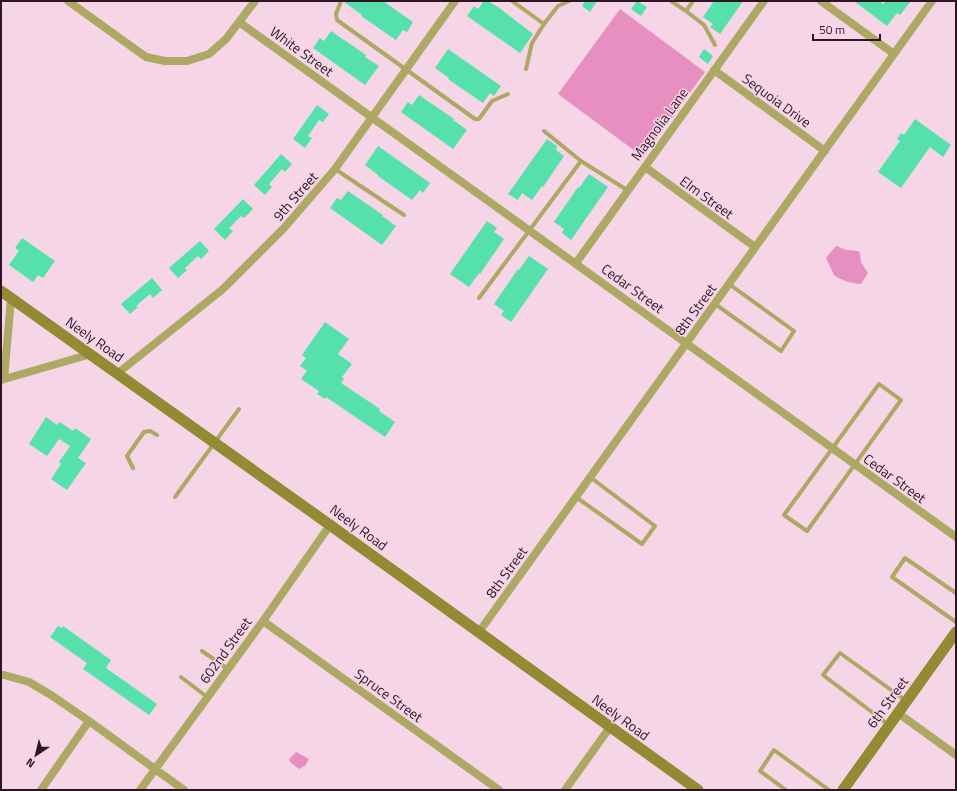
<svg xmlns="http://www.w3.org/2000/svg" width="957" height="791" font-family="'Titillium Web',sans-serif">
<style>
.green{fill:#e78fc1}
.building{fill:#55e0ac}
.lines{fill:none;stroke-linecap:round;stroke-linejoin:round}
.lane{stroke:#ada863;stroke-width:4}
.street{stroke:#ada863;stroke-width:8}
.secondary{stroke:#928b33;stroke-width:11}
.labels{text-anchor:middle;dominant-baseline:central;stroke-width:3;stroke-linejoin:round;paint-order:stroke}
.street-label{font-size:14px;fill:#2f1424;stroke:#f5d5e6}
</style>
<rect width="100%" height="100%" fill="#f5d5e6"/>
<!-- green -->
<path class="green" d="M620,9L705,72L643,157L558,94Z
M837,246L846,250L858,251L860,253L861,262L868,273L861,284C853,284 840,280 834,275L826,258L835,247Z
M296,752L309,759L305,766L299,769L290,762L289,759Z"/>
<!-- building -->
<path class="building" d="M344,1H383L413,22L407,32L403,30L396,40L361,16L362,15L344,2Z
M484,1H488L498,7L533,34L520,53L467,16L474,6L478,9Z
M585,1H597L590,12L582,6Z
M637,1L647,7L641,16L631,9Z
M714,1H743L720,34L710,27L713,24L703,17Z
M854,1H880L883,4L886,1H911L900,15L897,13L887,26Z
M331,31L366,55L365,57L379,66L365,85L313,48L320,38L324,41Z
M448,49L501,86L494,96L490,93L483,103L448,79L449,78L435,68Z
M704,49L713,56L708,64L699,57Z
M419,95L454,119L453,120L467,130L453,149L401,112L408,102L412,105Z
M317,105L329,114L323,122L319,120L308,136L312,138L305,148L293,139Z
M915,119L951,145L943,157L930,147L901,188L878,172L900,141L897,139L901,133L904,135Z
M547,139L557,146L556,150L564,156L543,187L542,186L532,200L522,193L518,200L508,194Z
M378,146L430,183L423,193L420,190L412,200L378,176V175L365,165Z
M281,154L292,164L285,172L282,169L269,184L272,187L265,195L254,185Z
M589,174L608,187L571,240L562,233L564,229L554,222L578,187L579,188Z
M348,191L383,215L382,216L396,226L382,245L330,208L337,198L341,200Z
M243,199L253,209L244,218L241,216L229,228L233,231L225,240L214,229Z
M487,221L497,228L494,232L504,239L480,274L479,273L469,287L450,274Z
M22,238L55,261L43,278L38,275L33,282L9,265L19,251L15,248Z
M200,241L209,251L201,259L198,256L185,268L187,270L178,278L169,268Z
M529,256L548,269L511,322L501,315L504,311L494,304L518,269L519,270Z
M152,278L162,290L153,298L150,294L136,306L138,307L130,314L121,304Z
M325,322L349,339L338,354L352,364L342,377L344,379L341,383L380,409L379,411L395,422L385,437L326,397L325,399L317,394L319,391L301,379L307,371L300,366L306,358L302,355Z
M46,417L57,425L60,422L73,431L75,428L91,439L78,458L86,463L67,490L51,479L61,464L59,462L70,446L59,439L47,456L29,444Z
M58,626L62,628L63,626L111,660L106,668L157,704L149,715L83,669L87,663L50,637Z"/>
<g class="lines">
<!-- lane -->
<path class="lane" d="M341,1L336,14L337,20L475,119H479L492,101L508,94
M512,1L544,24L558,6L569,1
M671,1L686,11L693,1
M686,11L704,25L715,45
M526,69L532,43L544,24
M544,131L581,161L627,190
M335,169L404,215
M479,298L581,161
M715,304L781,351L794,331L729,284
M879,384L901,400L807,531L784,515Z
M133,468L127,456L144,432L150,431L157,435
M175,497L239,409
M576,497L642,544L655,526L590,477
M956,593L905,558L892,577L956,622
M202,651L228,669
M181,677L207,697
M889,725L823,675L840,653L905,700
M786,790L760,771L774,750L829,790"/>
<!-- street -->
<path class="street" d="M68,1L146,57L165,61H187L209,54L226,39L239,22
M255,1L239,22L956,537
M821,1L894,54
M714,70L825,151
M645,167L755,247
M576,263L764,1
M118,373L223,289L284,228L335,169L455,1
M4,379L11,299
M1,380L91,354
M263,621L499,790
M479,632L932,1
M1,675H4L29,682L51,695L89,721L184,790
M898,713L956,755
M41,790L89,721
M140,790L263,621L330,525
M565,790L610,727"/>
<!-- secondary -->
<path class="secondary" d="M1,291L330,525L698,790
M843,790L956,632"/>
</g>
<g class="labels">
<!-- street labels -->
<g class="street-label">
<text transform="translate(302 51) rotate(36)">White Street</text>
<text transform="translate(777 100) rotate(36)">Sequoia Drive</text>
<text transform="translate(659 124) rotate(-54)">Magnolia Lane</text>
<text transform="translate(295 196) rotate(-49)">9th Street</text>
<text transform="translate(707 197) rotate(36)">Elm Street</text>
<text transform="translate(633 288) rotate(36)">Cedar Street</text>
<text transform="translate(695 309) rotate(-54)">8th Street</text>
<text transform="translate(95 339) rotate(35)">Neely Road</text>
<text transform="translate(895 478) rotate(36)">Cedar Street</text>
<text transform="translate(359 527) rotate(36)">Neely Road</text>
<text transform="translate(506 572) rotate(-54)">8th Street</text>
<text transform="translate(225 650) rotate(-54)">602nd Street</text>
<text transform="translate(389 695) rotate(36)">Spruce Street</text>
<text transform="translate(887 702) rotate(-54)">6th Street</text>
<text transform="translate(621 717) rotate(36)">Neely Road</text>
</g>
</g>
<!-- border -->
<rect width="957" height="791" fill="none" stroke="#2f1424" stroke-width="4"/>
<!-- north arrow -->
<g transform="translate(36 755) rotate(215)" stroke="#f5d5e6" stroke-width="3" paint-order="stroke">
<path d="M0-3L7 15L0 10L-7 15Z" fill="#2f1424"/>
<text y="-6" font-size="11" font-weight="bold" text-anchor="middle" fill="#2f1424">N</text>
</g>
<!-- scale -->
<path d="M813 34v6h67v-6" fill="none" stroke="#2f1424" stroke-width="2"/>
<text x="819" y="34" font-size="12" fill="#2f1424" stroke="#f5d5e6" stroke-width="3" paint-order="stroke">50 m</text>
</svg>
